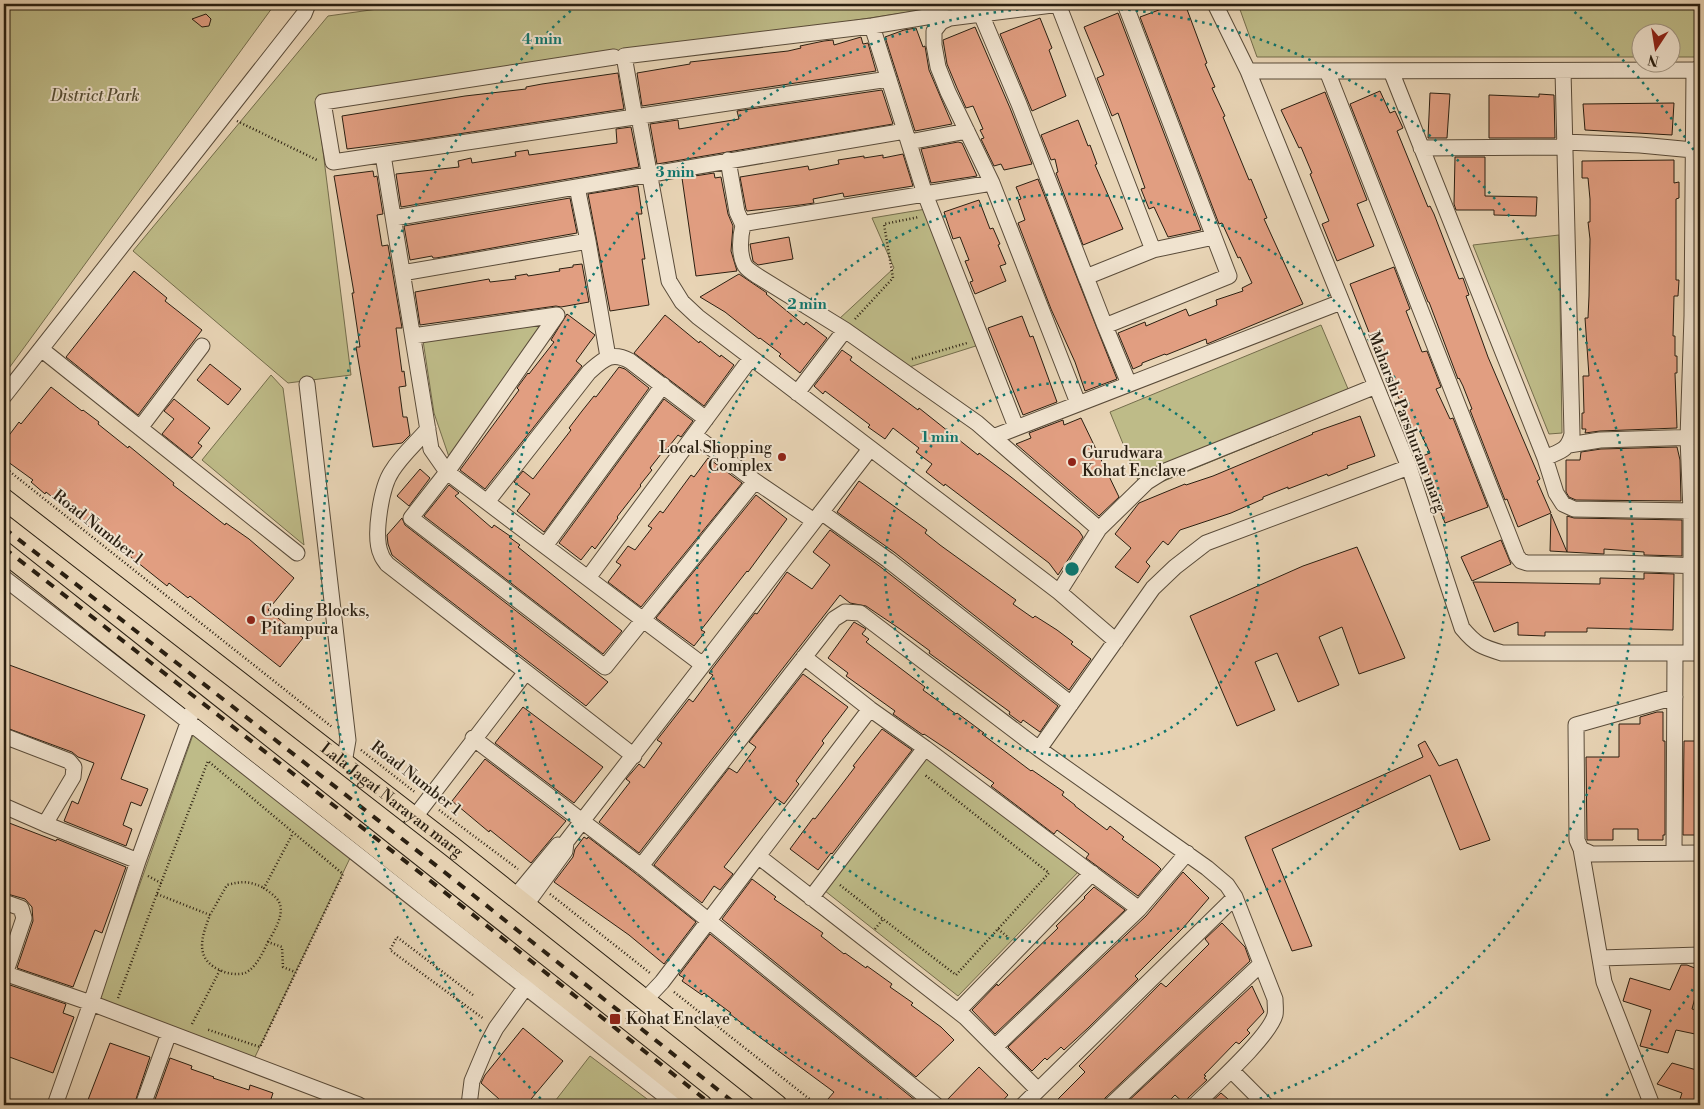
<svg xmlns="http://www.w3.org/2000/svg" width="1704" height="1109" font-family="'Libre Bodoni',serif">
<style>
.green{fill:#bebb88;stroke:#746d4c}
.building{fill:#e19e81;stroke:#2a1f11}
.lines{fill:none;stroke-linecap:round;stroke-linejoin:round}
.minor-casing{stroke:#5a4c3a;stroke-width:17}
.major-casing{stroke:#2a1f11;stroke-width:22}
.path{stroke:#2a1f11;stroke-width:2.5;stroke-dasharray:1 2.5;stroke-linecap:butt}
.minor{stroke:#f0e3cf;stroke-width:15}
.major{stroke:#e8d4b5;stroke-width:20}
.rail{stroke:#2a1f11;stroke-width:4;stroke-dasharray:9 9;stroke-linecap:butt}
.ring{fill:none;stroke:#0f766e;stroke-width:2.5;stroke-dasharray:2.5 5}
.poi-dot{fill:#8f2418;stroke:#f0e3cf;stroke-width:2}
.labels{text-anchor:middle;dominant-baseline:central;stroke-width:4;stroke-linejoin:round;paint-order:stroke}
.park-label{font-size:16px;font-style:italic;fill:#564e35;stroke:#f0e3cf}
.street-label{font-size:16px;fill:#2a1f11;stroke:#f0e3cf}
.poi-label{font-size:16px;fill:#2a1f11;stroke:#f0e3cf;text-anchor:start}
.centre{fill:#0f766e;stroke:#f0e3cf;stroke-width:2.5}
.ring-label{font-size:15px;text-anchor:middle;font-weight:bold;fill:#0f766e;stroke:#f0e3cf;stroke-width:4;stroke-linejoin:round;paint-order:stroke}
</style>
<rect width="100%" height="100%" fill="#e8d4b5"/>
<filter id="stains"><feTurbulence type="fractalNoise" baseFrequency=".004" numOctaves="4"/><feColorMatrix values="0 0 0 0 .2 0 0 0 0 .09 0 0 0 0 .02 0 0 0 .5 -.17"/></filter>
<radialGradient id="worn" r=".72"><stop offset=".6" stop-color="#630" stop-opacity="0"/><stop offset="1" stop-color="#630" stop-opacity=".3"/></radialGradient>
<!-- green -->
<path class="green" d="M4,4H275L4,375Z
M413,4H961L317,103L351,375L288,383L133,251L328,16Z
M1238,4H1700V57H1672V32H1642L1641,57H1257Z
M932,208L982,344L903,369L839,319L894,268L872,218Z
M1559,235L1562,433L1549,434L1473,245Z
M557,315L449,457L434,413L422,334Z
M1321,325L1354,403L1142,490L1110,412Z
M271,375L283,388L304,545L202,460Z
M194,732L351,856L254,1059L99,999Z
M921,745L1083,867L958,996L815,883Z
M590,1056L655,1105H552Z"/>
<!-- building -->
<path class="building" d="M1175,4H1185L1207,63L1205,64L1215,87L1212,88L1225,116L1223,117L1249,180L1251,179L1267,218L1264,219L1303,304L1207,344L1206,339L1166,355L1165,354L1142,363V365L1133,369L1118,333L1145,322L1146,326L1186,309L1189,316L1217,305L1216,300L1243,291L1242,288L1252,283L1240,257L1238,258L1222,223L1219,224L1140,17Z
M1118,13L1201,230L1168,237L1154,207L1149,209L1141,189L1145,188L1118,113L1112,116L1097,78L1104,75L1084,27Z
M206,14L211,19L209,26L202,27L192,19Z
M1040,18L1052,48L1049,50L1066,96L1032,111L1000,34Z
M975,27L1010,108L1032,164L1004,170L1001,164L994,166L981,139L984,138L980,130L983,129L973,106L966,108L957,88L947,64L943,40Z
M916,28L923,47L925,46L929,70L952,124L915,131L885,37L904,30Z
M861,37L863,44L868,43L876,71L642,106L637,73L690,64V62L788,51L801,48L800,46L824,41L833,40L834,45Z
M618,73L624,109L418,140L347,149L342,116L465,96L526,89V87L542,84Z
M882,90L893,124L657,164L650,124L678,120L679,129L739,119L737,111Z
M1380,91L1390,113L1395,111L1403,128L1397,131L1428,207L1430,206L1434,214L1459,279L1463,278L1469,295L1466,296L1488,357L1540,479L1537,481L1551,513L1518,527L1507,499L1505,500L1470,410L1472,409L1463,386L1459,378L1458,379L1429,302H1428L1350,104Z
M1325,92L1367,200L1357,204L1374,246L1337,261L1322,224L1329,221L1310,174L1312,173L1301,147L1299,148L1281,110Z
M1430,93L1450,94L1447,138H1428Z
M1539,94L1554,95L1555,138H1489V95L1539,97Z
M1674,103L1672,135L1585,130L1583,104Z
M1078,120L1088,146L1090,145L1097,164L1095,165L1123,229L1083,245L1056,173L1058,172L1055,159L1051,160L1041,135Z
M631,127L639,167L401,207L396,174L459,167L458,161L471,158L472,163L516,156L515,152L528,150L529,155L617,143L616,129Z
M958,142L962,143L977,176L931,183L921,149Z
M903,154L913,186L844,197L843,193L813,199L814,203L800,205L747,211L746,209L740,177L808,166L809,170L839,164L838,160L864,156V158L883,155V158Z
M1455,157H1485V196L1537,197L1536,216L1494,215V210H1456L1454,204Z
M1674,160V183L1679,182V198L1676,199V280H1679L1678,296H1674L1673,336H1675V356H1677V373H1675L1677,428L1600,431L1585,433L1586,429H1582V413H1584L1583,376H1589L1585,318H1588L1589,296L1590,239L1588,222H1590V199L1588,178H1582V161Z
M373,171L374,177L377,176L383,214L377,215L382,246L388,245L402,328H396L402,372L404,371L406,386L399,387L403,417H407L410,435L402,443L373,447L356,347H360L352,293H354L334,176Z
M714,173L715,178L721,177L728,214L733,226L731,251L737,271L696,276L682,178Z
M1038,179L1117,379L1085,391L1075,362L1051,309L1018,223L1025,220L1018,200L1021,199L1016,187Z
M638,186L642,214H638L645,259H642L649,305L610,311L588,194Z
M570,198L577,233L436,258H433L432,256L410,260L404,226Z
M979,200L990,229L993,228L1000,244L998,245L1006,264L1000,266L1006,281L975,294L970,282L973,281L965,261L969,260L960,237L953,239L944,212Z
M789,237L793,259L758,265L753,261L750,244Z
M582,264L589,302L561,307L556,306L420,325L415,292L489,279L490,282L516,279L515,276L527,274L528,276L560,271L559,269L573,267V265Z
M1394,267L1410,309L1406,311L1422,352L1427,351L1441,387L1436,389L1450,419L1453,418L1488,507L1445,523L1437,502L1441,501L1420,457L1430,453L1419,430L1410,434L1400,413L1405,410L1393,387L1395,386L1387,365L1381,367L1372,345H1374L1350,284Z
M134,271L167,298L165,301L202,330L138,415L66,357Z
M739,274L767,293L766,294L804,325L806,322L827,338L800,373L779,356L781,354L760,338L759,339L725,312L700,297Z
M567,314L595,335L576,361L582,366L485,489L460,470L519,390L517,388L528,373L529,374L554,342L551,340Z
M665,315L699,343L700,341L720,357L721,355L734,365L704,406L634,353Z
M1022,316L1030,337L1033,336L1057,402L1023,415L988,328Z
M842,350L852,357L850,360L918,410L919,408L978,455L979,453L1011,477L1079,531L1083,537L1058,575L1049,563L945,484L944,486L926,472L932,464L916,452L919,448L893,428L885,439L868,427L870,425L825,391L823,394L814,386Z
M210,364L241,389L228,405L197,380Z
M619,367L625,369L649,388L544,532L517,511L530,494L514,482L523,471L533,479L571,430L569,428L582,411L594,396L596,397Z
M51,387L82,411L83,410L99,422L98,424L128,448L129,446L174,483L173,485L225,525L226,523L249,539L294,578L268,610L303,638L280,667L190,596L188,598L169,583L167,586L127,554L126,556L108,542L46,492L45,494L31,482L33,480L4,459V442L19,422L21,424Z
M174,399L210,428L198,443L202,446L192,458L162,434L174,419L164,411Z
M664,399L693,421L681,437L678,435L666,450L665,449L650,468L652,470L640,485L641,486L617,517L618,518L595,549L592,546L581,560L559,543Z
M1360,416L1375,456L1347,466L1348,468L1328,476L1327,474L1288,489V487L1263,497V499L1231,513L1180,530L1168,545L1163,541L1146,562L1150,566L1138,583L1115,567L1131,548L1115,534L1139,503L1185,484L1186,485L1213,476L1313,434L1312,433Z
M1081,418L1119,497L1099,516L1016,444L1031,438L1029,433L1063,420L1064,425Z
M1677,447L1680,460L1681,501L1576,500L1569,497L1566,492V460H1580L1581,452L1601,449Z
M708,458L742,483L641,607L608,582L621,565L616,562L628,546L635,550L652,528L648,526L660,511L663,513L691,475L694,477Z
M420,469L430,478L409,506L397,496Z
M859,481L927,530L925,533L940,545L1016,600L1013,604L1033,618L1035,616L1057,630L1073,642L1071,644L1091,659L1069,690L894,552L837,512Z
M449,485L459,493L455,496L492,528L494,525L510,536L509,537L520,545L518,547L622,631L603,654L424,516Z
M756,495L787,519L748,572L747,571L701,630L705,632L694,646L656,618Z
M1551,514L1567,552L1550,551Z
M1567,516L1574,518L1682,520V556L1644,555V552L1604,549V554L1567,552Z
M402,518L405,525L608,682L586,706L419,577L392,555L388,544L387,535Z
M830,530L882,568L1058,706L1040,732L1023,720L1021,723L1009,714L1010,712L929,653L930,651L900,629L866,606L850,603L840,595L639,853L599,822L630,782L626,779L639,764L644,768L662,743L657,740L689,699L693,702L713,675L709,673L755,613L757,614L787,572L812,589L830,565L813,552Z
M1501,540L1511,564L1472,581L1461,557Z
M1357,547L1405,658L1359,674L1342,627L1319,637L1339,685L1298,702L1277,653L1255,662L1275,710L1237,726L1190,616L1303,566Z
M1644,573L1674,574L1673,630L1587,628V632H1545V636L1518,635V622L1494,632L1473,582L1600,584V578L1644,579Z
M854,622L866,629L862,634L869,639L866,642L925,687L923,690L956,714L957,713L972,724L984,733L982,734L1031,771L1032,770L1064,792L1062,795L1075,805V806L1107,830L1110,826L1124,837L1122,839L1157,865L1161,869L1138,896L1086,858L1089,854L1057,830L1054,834L991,786L994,783L951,752L924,734L923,735L893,714L895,711L846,676L848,673L828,658Z
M4,663L145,715L121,779L148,789L141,806L131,802L123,825L132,829L126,846L64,821L72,801L78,804L94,763L78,757L72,752L4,727Z
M803,674L848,707L822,741L824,743L796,781L799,784L784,804L777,799L724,867L733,874L720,890L714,886L702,903L654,865L729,768L737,773L756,747L749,742Z
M523,707L603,767L574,803L495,743Z
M1657,712H1663V741H1665V835H1663V840H1638V829H1613V840H1587L1586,757H1619V724H1640V717Z
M882,729L912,750L832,854L831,853L818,870L790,849L813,818L815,819L839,788L855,767L853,766Z
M1425,741L1439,766L1457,759L1490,840L1460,850L1430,775L1272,849L1312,946L1292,951L1245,837L1423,757L1418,745Z
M1684,741H1700V835H1683Z
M485,759L566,821L531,863L490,830L489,832L452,801Z
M4,821L56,841L57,839L126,867L102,933L95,930L73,987L17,968L33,921L32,907L25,899L4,893Z
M584,837L587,839L588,837L635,873L696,922L664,964L629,935L554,882L573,857L575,849Z
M1183,872L1209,898L1183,928L1135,976L1138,979L1088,1028L1064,1050L1061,1047L1047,1060L1045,1058L1032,1071L1008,1047L1146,916Z
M752,879L776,897L774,899L823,933L821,936L844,954L845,953L866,968L867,966L892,984L890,987L913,1003L911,1005L941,1027L954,1040L916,1077L722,919Z
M1094,887L1125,910L995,1034L972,1010L997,984L998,986L1058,928L1056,926L1085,898L1084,897Z
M1222,923L1245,947L1250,961L1105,1098L1102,1105H1052L1085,1072L1079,1066L1161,983L1166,987L1209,944L1205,939Z
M710,934L921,1105H837L828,1099L834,1092L754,1033L730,1014L731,1013L704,993L702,995L682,981L684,978L679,975Z
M1681,965H1687L1700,970V979L1692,1009L1700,1011V1035L1676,1030L1668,1053L1640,1046L1651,1010L1623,1001L1630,978L1670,990Z
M4,983L66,1004L63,1013L74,1017L53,1073L4,1055Z
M1252,986L1264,1012L1247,1030L1250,1033L1239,1044L1236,1042L1204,1075L1206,1076L1204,1078L1207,1080L1188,1098L1186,1105L1175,1095L1165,1105H1124Z
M523,1028L563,1061L526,1105H494L499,1099L481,1083L485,1075Z
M110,1043L150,1057L134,1105H86Z
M170,1058L192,1066L191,1069L214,1077L213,1078L249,1090L250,1085L273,1093L269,1105H153Z
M1672,1063L1700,1071V1105H1678L1682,1093L1657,1084Z
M979,1067L1008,1095L999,1105H945V1102Z
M1221,1093L1235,1105H1208Z"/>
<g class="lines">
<!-- minor casing -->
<g class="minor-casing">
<path id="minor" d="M1058,4L1153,250
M1060,4L950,18L941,22L934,31V45L938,67L948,92L992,183L1078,403
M1125,4L1214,237
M1215,4L1248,71L1409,467L1462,628C1476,645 1482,647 1502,653H1700
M981,14L1019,104L1087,280
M872,26L925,194L1016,427
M614,57L323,102L333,162L889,79
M1248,71L1700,70
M1327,71L1517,556L1521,561L1527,563H1620L1700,566
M1391,71L1545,458L1556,493L1563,504L1574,509L1691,511
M639,117L669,281L682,302L698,317L1059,592L1116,641
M635,118L624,56L872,26L932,16L951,18
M909,142L967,131
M1564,142L1640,145L1693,150
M1421,148L1564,147
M383,155L431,449L447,472L703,665
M728,160L737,212L743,225
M992,183L747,223L743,225C740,237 739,253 744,264C746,269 752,272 756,275L845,330L977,423L1099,529
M577,187L588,241L608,357
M394,218L905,131
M1214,237L1229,276L1105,326L1086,277L1153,250Z
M402,273L588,241
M1105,326L1129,384
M413,336L557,315L447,472L411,518L605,667L755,481
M41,349L297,553
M307,384L348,740L344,763
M797,393L845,330
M4,396L304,14L308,4
M140,428L202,346
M428,429C416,443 401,456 392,471C381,487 373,537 381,554C382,558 385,561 387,564L634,756
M694,435L755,481L814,521
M993,437L1341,302
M1569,445L1600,440L1700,437
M1545,458C1560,451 1568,451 1572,434L1563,71
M487,502L589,372C604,359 611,351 630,361L706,419
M821,512L888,560L1071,704
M545,546L663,385
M4,578C230,752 452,931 677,1105
M588,578L751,358
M1059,592L1099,529L1147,482L1163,472L1376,386
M1691,653V511L1688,438L1692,316L1694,70
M804,657L870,709L925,748
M1675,697L1576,725L1577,840L1581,849L1592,854L1700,853
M4,736L69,761L74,767L73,777L45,824
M473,738L641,866L936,1105
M1039,749L1153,588L1175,567L1206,543L1409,467
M4,806L45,824L138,861
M414,818L526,672
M1581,849L1604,982L1652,1105
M1674,853L1675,653
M758,856L965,1017L1038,1090
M641,866L834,619L845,612L860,613L1039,749L1207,868L1227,885L1235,897L1275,999C1275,1004 1276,1011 1275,1015C1269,1037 1213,1087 1195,1105
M515,897L558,845
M811,898L925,748L1139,909
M4,902L21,908L24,918L5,974
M525,906L565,851L566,842L870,449
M1600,958L1700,955
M4,973L91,1003L359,1105
M645,1000L662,982L870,709
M958,1011L1092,873
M995,1047L1139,909L1187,853
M1231,1070L1266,1105
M55,1105L91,1003L138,861L192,712
M143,1105L169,1033
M469,1105L472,1081L488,1043L496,1028L530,981
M1023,1105L1235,897
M1111,1105L1261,964"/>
</g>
<!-- major casing -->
<g class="major-casing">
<g id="major">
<path id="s1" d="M4,499L451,846L777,1105"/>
<path d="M4,552L702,1105"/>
</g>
</g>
<!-- path -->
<path class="path" d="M237,121L317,160
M855,319L893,278L884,224L919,217
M912,359L967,343
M4,467L332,727
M361,750L416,793
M439,810L518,869
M148,876L161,883L208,761L343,874L260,1047L206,1029
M840,885L883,919
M157,894L210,915C201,938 194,960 222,971C228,974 238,975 245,973C256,968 263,952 268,942L282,947L283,967L295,972
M550,894L650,973
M210,915L227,885C242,881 250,881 264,888
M875,929L883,919L956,975L1049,873L925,775L924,776
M998,929L1009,938
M268,942C274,931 285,915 279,902C277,897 269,892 264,888L293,833
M674,992L817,1105
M473,995L397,937L390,950L484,1019
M118,998L161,883
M192,1024L220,970"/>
<!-- minor -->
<use href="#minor" class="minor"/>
<!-- major -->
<use href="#major" class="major"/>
<!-- rail -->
<path class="rail" d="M4,528L438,867L737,1105
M4,548L428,879L712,1105"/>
</g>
<!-- distance rings -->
<g class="ring">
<circle cx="1072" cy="569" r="187"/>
<circle cx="1072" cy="569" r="375"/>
<path d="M903 1105A562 562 0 1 1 1241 1105"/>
<path d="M1697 983A750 750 0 0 1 1598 1104M546 1104A750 750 0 0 1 575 7M1569 7A750 750 0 0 1 1697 155"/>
</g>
<!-- markers -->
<g class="poi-dot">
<circle cx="782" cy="457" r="5"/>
<circle cx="1072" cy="462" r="5"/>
<circle cx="251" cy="620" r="5"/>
<rect x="609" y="1013" width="12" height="12" rx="2.5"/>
</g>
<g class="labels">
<!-- park labels -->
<g class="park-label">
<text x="95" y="96">District Park</text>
</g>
<!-- street labels -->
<g class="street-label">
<text transform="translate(1407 422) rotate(69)">Maharshi Parshuram marg</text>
<text transform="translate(98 527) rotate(38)">Road Number 1</text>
<text transform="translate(416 778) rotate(38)">Road Number 1</text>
<text stroke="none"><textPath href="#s1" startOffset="491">Lala Jagat Narayan marg</textPath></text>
</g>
<!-- poi labels -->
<g class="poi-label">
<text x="772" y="448" text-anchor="end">Local Shopping<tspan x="772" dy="18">Complex</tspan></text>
<text x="1082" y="453">Gurudwara<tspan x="1082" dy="18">Kohat Enclave</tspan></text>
<text x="261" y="611">Coding Blocks,<tspan x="261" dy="18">Pitampura</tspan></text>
<text x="626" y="1019">Kohat Enclave</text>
</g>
</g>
<circle cx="1072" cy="569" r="8" class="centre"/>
<g class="ring-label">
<text x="542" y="44">4 min</text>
<text x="675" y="177">3 min</text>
<text x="807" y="309">2 min</text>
<text x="940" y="442">1 min</text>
</g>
<!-- margin -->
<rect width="1704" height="1109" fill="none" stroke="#e8d4b5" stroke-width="20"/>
<rect x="5" y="5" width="1694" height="1099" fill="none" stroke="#2a1f11" stroke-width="2.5"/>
<rect x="10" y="10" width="1684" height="1089" fill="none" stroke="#2a1f11"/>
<!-- north arrow -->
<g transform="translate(1656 48) rotate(192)"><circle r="24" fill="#f0e3cf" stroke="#a19583"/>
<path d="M0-4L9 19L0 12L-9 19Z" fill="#8f2418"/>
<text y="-8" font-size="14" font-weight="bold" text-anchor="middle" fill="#2a1f11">N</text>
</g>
<rect width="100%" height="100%" filter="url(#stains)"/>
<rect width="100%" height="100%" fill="url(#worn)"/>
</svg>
